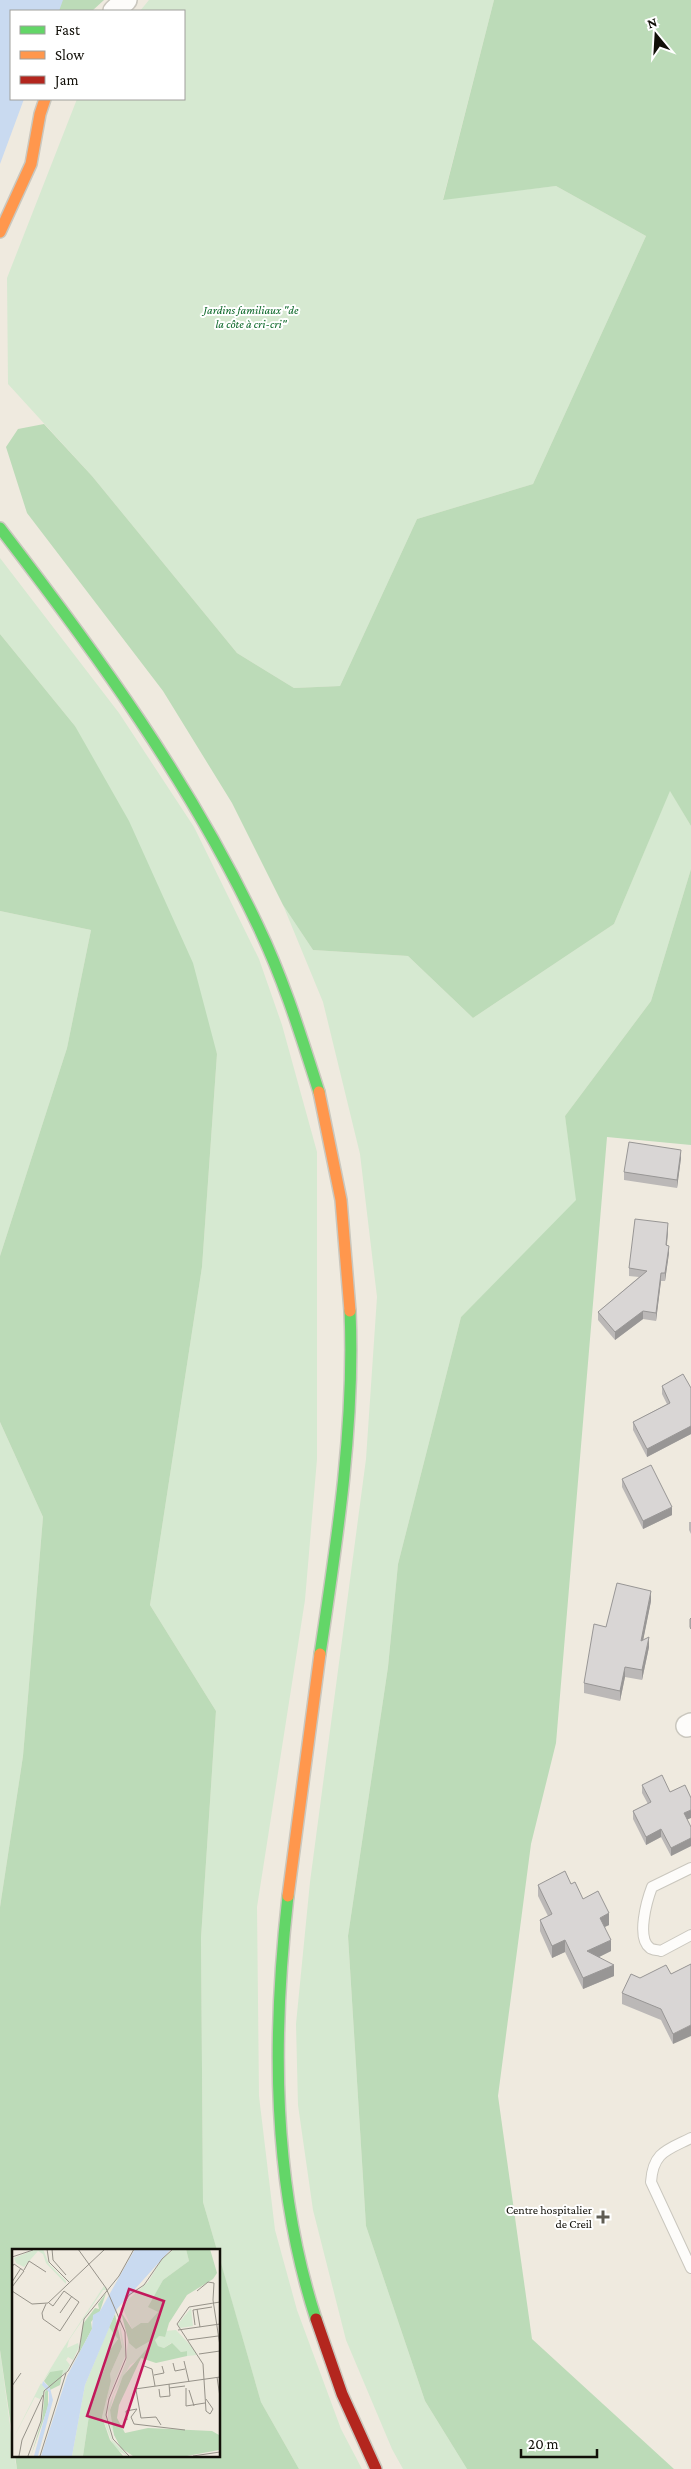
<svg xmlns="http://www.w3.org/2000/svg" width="691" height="2469" font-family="'Crimson Pro',serif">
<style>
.green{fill:#d6e9d1}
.forest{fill:#bcdbb8}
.water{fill:#c9daf0}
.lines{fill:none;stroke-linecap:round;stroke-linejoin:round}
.lane-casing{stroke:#cac7be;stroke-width:12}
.street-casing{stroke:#cac7be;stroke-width:24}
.fast-casing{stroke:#cac7be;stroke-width:14}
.slow-casing{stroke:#cac7be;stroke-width:14}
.jam-casing{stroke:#cac7be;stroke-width:14}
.lane{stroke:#fdfcfa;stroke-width:10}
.street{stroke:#fdfcfa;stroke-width:21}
.fast{stroke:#63d668;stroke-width:11}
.slow{stroke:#ff974d;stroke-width:11}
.jam{stroke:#b3261e;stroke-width:11}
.wall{fill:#bbb8b7}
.shaded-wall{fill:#989695}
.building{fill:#d9d6d5;stroke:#989695}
.poi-dot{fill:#5f5c53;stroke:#fff;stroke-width:2}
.labels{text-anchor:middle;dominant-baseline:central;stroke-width:4;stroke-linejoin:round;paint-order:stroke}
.park-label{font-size:12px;font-style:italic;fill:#0a6627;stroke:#fff}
.poi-label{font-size:12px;fill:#110f08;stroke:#fff;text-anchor:end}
.inset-road{fill:none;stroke:#969289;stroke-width:1}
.view{fill:#c2185b;fill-opacity:0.15;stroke:#c2185b;stroke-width:2.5}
.inset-edge{fill:none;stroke:#110f08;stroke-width:2.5}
</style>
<rect width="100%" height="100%" fill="#efeadf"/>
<!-- green -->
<path class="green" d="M149,0H494L443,199L556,186L646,236L533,484L417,519L340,686L294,688L237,653L92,476L8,384L7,278L77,99H184V11H140Z
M0,558L119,713L194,827L259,959L282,1025L317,1152V1459L305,1600L257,1907L259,2096L275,2230L297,2310L341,2429L362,2469H299L261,2402L203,2202L201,1938L216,1711L150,1605L202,1267L217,1054L75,726L0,634Z
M670,790L691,826V869L651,1001L565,1116L577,1200L461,1317L398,1564L388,1667L348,1936L366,2226L425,2401L467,2469H403L392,2449L346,2340L313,2210L298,2105L296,2024L310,1882L366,1459L377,1297L360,1154L323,1002L283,905L313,950L408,956L473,1018L614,924Z
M0,911L91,930L67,1048L0,1256Z
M0,1422L43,1517L23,1756L0,1907Z
M0,2350L14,2455L17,2469H0Z"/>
<!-- forest -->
<path class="forest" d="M45,0H104L92,11H39Z
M494,0H691V826L670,791L614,924L473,1018L408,956L313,950L283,905L232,803L163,691L27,513L6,447L18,429L44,424L92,476L237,653L294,688L340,686L417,519L533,484L646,236L556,186L443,200Z
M0,634L75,726L129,821L193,963L217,1054L202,1267L150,1605L216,1711L201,1938L203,2202L217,2250H14V2447L0,2350V1907L23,1756L43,1517L0,1422V1256L67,1048L91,930L0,911Z
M691,869V1145L607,1137L556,1743L531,1844L498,2096L532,2339L674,2469H467L425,2401L366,2226L348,1936L388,1667L398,1564L461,1317L576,1200L565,1116L651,1001Z
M219,2256L261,2402L299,2469H17L15,2455H219Z"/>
<!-- water -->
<path class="water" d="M0,0H63L59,11H11V99H24L0,164Z"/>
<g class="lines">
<!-- lane casing -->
<g class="lane-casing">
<path id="lane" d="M691,1868L652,1887C647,1900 636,1938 650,1948C652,1950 658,1950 661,1951L691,1935
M691,2138C667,2150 653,2152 651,2182L691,2268"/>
</g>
<!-- street casing -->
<g class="street-casing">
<path id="street" d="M114,11L126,0
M687,1726L691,1724"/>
</g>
<!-- fast casing -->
<g class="fast-casing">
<path id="fast" d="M0,528C97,654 190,782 258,926C284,980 301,1036 319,1092
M320,1654C337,1541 355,1425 350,1311
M288,1896C272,2037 272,2184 316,2319"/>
</g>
<!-- slow casing -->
<g class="slow-casing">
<path id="slow" d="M0,232L31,164L40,114L45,99
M319,1092L341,1200L350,1311
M288,1896L320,1654"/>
</g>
<!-- jam casing -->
<g class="jam-casing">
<path id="jam" d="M316,2319L342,2394L376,2469"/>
</g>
<!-- lane -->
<use href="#lane" class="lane"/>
<!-- street -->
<use href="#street" class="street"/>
<!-- fast -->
<use href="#fast" class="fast"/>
<!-- slow -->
<use href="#slow" class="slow"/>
<!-- jam -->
<use href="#jam" class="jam"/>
</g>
<!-- wall -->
<path class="wall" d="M681,1158L677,1188L624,1180V1172Z
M668,1231L667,1245L669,1253L665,1281H661L656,1321L643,1319L615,1340L598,1320V1312L639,1277L629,1276V1268Z
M662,1386L691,1388V1434L647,1457L633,1430V1422L667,1404L662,1394Z
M622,1479L672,1515L643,1529L622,1487Z
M689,1522H691V1534L689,1530Z
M651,1601L643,1640L649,1647L642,1680L625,1677L620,1701L584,1693V1683L606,1627Z
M642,1785L670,1792L691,1827V1846L671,1856L661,1837L646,1845L633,1819V1811L648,1804L642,1793Z
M571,1884L583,1899L609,1925L605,1927L611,1951L599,1957L614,1976L583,1989L565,1952L552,1958L540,1931V1920L548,1916L538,1896V1885Z
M691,1964L673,2044L661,2020L622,2004V1993L640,1978L671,1974Z"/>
<!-- shaded-wall -->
<path class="shaded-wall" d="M681,1150V1158L677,1188V1180Z
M668,1223V1231L666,1253V1245Z
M669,1246V1253L665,1281V1273Z
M661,1273V1281L656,1321V1313Z
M643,1311V1319L615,1340V1332Z
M691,1426V1434L647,1457V1449Z
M672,1507V1515L643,1529V1521Z
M651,1591V1601L641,1651V1641Z
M649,1637V1647L642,1680V1670Z
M625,1667V1677L620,1701V1691Z
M691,1810V1818L684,1821V1813Z
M661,1829V1837L646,1845V1837Z
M691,1838V1846L671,1856V1848Z
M609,1913V1925L600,1929V1918Z
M565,1940V1952L552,1958V1946Z
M611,1940V1951L587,1963V1951Z
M614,1965V1976L583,1989V1978Z
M691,2025V2036L673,2044V2034Z"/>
<!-- building -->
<path class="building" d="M629,1142L681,1150L677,1180L624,1172Z
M635,1219L668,1223L666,1245L669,1246L665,1273H661L656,1313L643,1311L615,1332L598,1312L647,1271L629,1268Z
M683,1374L691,1388V1426L647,1449L633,1422L670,1403L662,1386Z
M651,1465L672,1507L643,1521L622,1479Z
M617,1583L651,1591L641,1641L649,1637L642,1670L625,1667L620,1691L584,1683L594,1624L606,1627Z
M691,1618V1629L690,1627V1619Z
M662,1775L670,1792L685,1785L691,1798V1810L684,1813L691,1827V1838L671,1848L661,1829L646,1837L633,1811L651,1802L642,1785Z
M565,1871L571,1884L575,1882L583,1899L598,1891L609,1913L600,1918L611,1940L587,1951L614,1965L583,1978L565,1940L552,1946L540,1920L552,1914L538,1885Z
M691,1964V2025L673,2034L661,2009L622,1993L631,1974L640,1978L666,1965L671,1974Z"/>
<!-- markers -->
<path class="poi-dot" d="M600.5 2209.5h5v5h5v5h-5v5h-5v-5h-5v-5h5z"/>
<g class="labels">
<!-- park labels -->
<g class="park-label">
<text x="251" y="310">Jardins familiaux "de<tspan x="251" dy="14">la côte à cri-cri"</tspan></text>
</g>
<!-- poi labels -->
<g class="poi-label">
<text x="592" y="2210">Centre hospitalier<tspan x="592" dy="14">de Creil</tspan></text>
</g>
</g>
<!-- overview -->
<g transform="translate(12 2249)">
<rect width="208" height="208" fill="#efeadf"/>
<path d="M24,0H31L37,15L54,32V35L34,14L31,5L26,2L12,18L4,14L2,9ZM162,0H174L177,12L151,31L137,58L146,63L136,74L120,80L111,60L112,54L136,33L150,10ZM92,37L95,41H91L57,91L55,99L66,94L67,98L61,111L56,108L54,111L58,116L54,123L50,126L38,123L31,132L48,104ZM179,59L181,77L168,79L166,75ZM105,62L114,105L95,152L94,171L100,191L116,207L103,200L90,168L99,132L98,125L110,98ZM97,78L106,89L93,112L94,119L79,153L71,207H60L73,136ZM164,81L180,98L185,106L175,107V102L169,103L159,94L152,99L146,97L143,91L146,87L153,88V82ZM116,91L117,94L138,92L139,95L126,111L118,116L102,145L98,161L109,199L96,172V159L114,113ZM29,134L34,140L28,150L23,148L0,192Z" fill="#d6e9d1"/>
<path d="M174,0H198L205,24L201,30L175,46L157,74L153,88L147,87L143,91L146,97L152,99L160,94L169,103L175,102V107L144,114L129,109L107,156L105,169L113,184L136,179L200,182L207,186V201L175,207H121L109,199L102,186L98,161L111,127L139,95L138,92L124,100L117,94L109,63L120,80L129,74H136L146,63L136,58L151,31L177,12ZM94,44L88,62L79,73L80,80L55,127L67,104L71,75L83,59L87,60L86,55ZM103,65L110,98L98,125L99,132L90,168L98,191L111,207H71L79,153L93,119L95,105L106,90L97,78ZM51,121L48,136L36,142V158L19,207L30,171L33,143L37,138L32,132L38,123Z" fill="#bcdbb8"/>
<path d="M123,0H159L105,60L73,136L60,207H29L55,127L80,80L81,66L88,62ZM31,132L38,139L41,151L26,207H22L37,152V143L30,136Z" fill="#c9daf0"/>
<path class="inset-road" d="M35,0L37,13L57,33M40,0L41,11L54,26M66,0L94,39L113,83L114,109L97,150L94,166L101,190L117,207M0,8L21,1M0,18L2,15L12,22L0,38M12,21L17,12L34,23M0,33L9,19M0,42L20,55L36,54L93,0M185,42L196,33L202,34L201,51L208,97M34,55L30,64L31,70L48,82L67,53L52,42L41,57L37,54M185,60L188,78M109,61L117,46L132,36L150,10L161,0M48,64L60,47M183,76L181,61L200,58M166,81L208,75M176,91L206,87M187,105L208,102M172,112L177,133M161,114L163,122L173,120M132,117L140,120L143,137M142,126L152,124L150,117M205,128L208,148M0,137L9,124M157,139L173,137M174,139V157L193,154M123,140L208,128M147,140L148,148L158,147L157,135M124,141L129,169L144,168L149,176M177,141L182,157M194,150L201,160L198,165L194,162L191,115L165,75L177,58L208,53M125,160L119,168L122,175L173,181M115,171L114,162L125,160M7,207L10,191L31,146M16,207L29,172L32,142L56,122L67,102L72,70L107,27L122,0M28,207L54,124M181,207L208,203"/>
<path class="view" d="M117,40L152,52L111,178L75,167Z"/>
<rect width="208" height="208" class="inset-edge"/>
</g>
<!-- legend -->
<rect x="10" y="10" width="175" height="90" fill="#ffffff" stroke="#a09f9c"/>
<rect x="20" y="26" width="25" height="8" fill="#63d668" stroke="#a09f9c"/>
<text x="55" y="35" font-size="15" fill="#110f08">Fast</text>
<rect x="20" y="51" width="25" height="8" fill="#ff974d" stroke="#a09f9c"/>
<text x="55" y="60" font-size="15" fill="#110f08">Slow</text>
<rect x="20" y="76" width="25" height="8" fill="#b3261e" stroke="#a09f9c"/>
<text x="55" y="85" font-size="15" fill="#110f08">Jam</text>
<!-- north arrow -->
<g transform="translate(656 35) rotate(342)" stroke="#ffffff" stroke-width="4" paint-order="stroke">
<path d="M0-4L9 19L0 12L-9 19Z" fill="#110f08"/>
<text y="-8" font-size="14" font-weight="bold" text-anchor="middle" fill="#110f08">N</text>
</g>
<!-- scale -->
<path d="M521 2449v8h76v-8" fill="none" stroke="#110f08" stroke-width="2.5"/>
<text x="528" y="2449" font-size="15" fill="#110f08" stroke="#ffffff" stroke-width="4" paint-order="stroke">20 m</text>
</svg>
